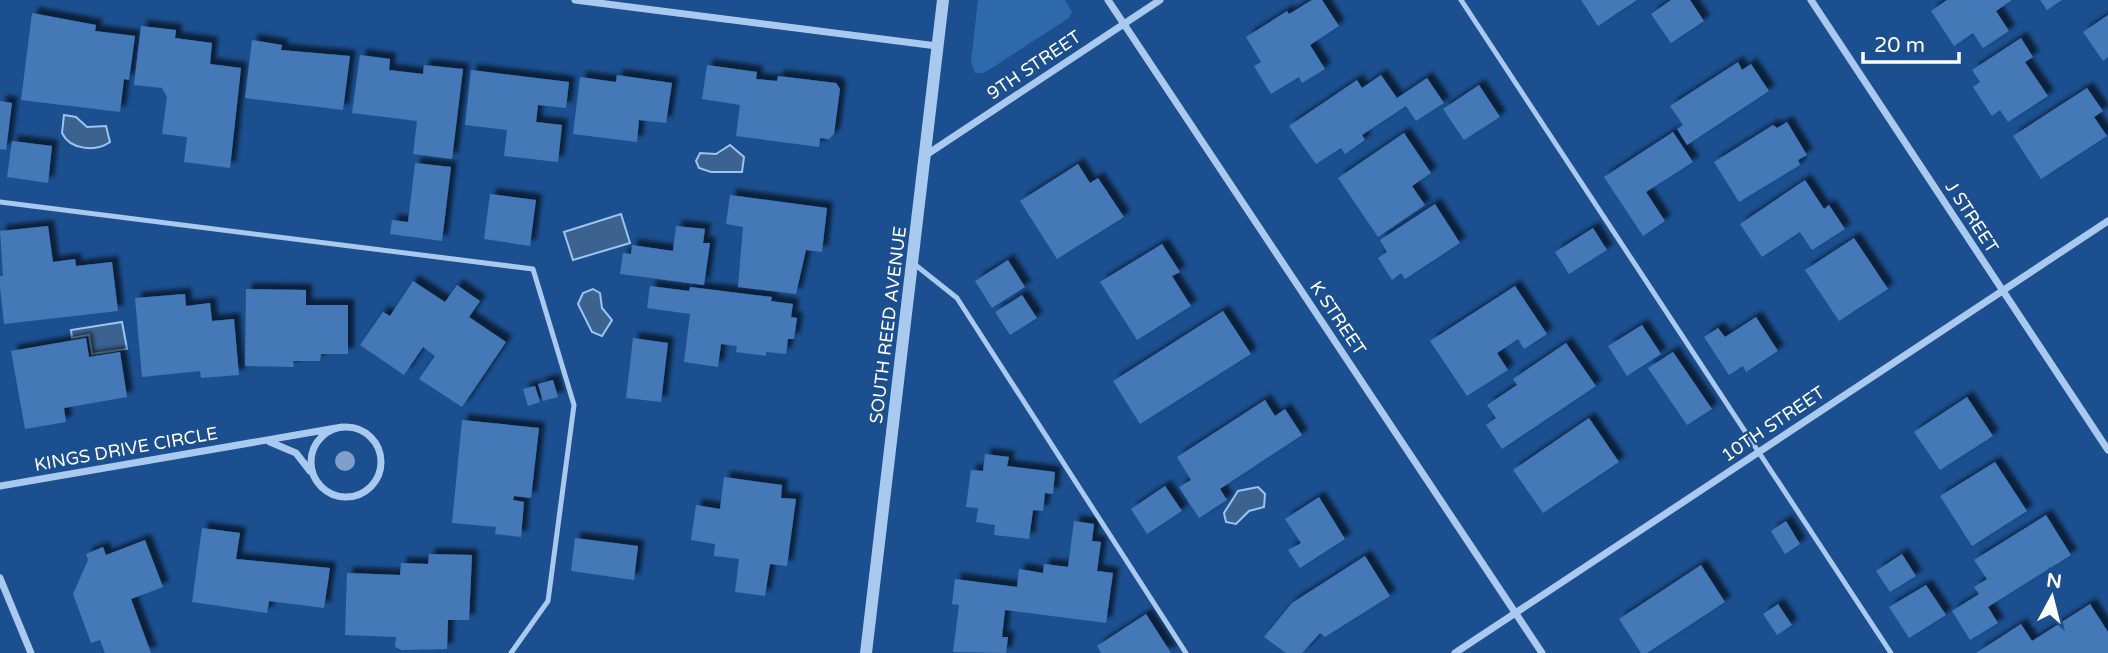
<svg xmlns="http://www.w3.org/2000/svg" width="2108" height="653" font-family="'Varela Round',sans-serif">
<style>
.green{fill:#2e69ad}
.water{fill:#3c6290;stroke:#9cc4f0;stroke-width:2}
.building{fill:#4478b7;filter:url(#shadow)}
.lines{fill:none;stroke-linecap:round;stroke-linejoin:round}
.service{stroke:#a9c9ee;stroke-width:5}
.minor{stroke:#a9c9ee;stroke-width:7}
.tertiary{stroke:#a9c9ee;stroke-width:12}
.tree{fill:#7ea0ca}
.labels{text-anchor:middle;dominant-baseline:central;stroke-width:5;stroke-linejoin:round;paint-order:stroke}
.street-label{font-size:18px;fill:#fff;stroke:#1b4f8f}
</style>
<defs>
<filter id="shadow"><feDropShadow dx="6" dy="-6" stdDeviation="2" flood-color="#0009"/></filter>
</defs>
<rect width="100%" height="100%" fill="#1b4f8f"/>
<!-- green -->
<path class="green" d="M978,0H1065L1072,12L1069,18L984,73H975L971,62Z"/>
<!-- water -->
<path class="water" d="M64,115L76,117L87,127L106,126L110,142C96,152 70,150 62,133Z
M730,145L744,157L742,172H711L699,168L696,161L700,153L716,154Z
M621,214L630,243L573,260L564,232Z
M593,289L600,293L602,308L612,320L602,336L592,332L578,304L583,293Z
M122,322L127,349L92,354L89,335L72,338L71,330Z
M1258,487L1265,494L1264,507L1249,511L1236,524L1226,522L1224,513L1238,491Z"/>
<!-- building -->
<path class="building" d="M1312,0H1322L1339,26L1310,45L1325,69L1302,83L1299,77L1271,94L1254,66L1261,62L1246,37L1287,11L1289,14Z
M1581,0H1637L1598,26Z
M1671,0H1690L1704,21L1671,43L1651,14Z
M1947,0H2012L1996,11L2009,31L1983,48L1973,33L1954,46L1931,11Z
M2040,0H2062L2047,10Z
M32,13L96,25L95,31L135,36L129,80L124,79L120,112L21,100Z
M2108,15V57L2103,61L2083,32Z
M141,26L176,30L175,38L212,43L210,64L241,68L230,168L184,162L187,137L162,134L167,97L162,88L134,85Z
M2021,38L2033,57L2025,62L2048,96L2008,122L2000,110L1992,116L1973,87L1980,82L1972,70Z
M252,40L282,45L281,50L350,56L343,110L245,98Z
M360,55L390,59L389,70L423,74L424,65L463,69L452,159L413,154L417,121L352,113Z
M1738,62L1742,70L1751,64L1769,91L1687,145L1677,129L1683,125L1670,106Z
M707,65L757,72L756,79L777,81L778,76L836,83L840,89L834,134L829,139L820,138L819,147L736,136L740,105L702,99Z
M471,70L569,82L566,108L538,105L536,122L562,125L558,162L504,156L507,130L465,125Z
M617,75L672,83L666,123L639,120L637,142L573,134L580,77L616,82Z
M1381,75L1397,98L1427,78L1444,103L1416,121L1406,106L1362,135L1365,140L1345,154L1341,148L1316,164L1289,126L1357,80L1362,88Z
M1479,85L1500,117L1464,140L1443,109Z
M2087,88L2103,111L2094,117L2107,136L2041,179L2013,136Z
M0,101L12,103L6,150L0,149Z
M1787,122L1807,155L1798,160L1800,165L1739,202L1714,162L1773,125L1777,128Z
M1673,132L1693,162L1646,192L1665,221L1643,236L1604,177Z
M1404,133L1431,173L1412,186L1425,205L1378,237L1338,178Z
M12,141L52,146L48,183L7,177Z
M415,163L451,167L442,241L390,234L392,220L408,222Z
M1078,164L1090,183L1098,178L1124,217L1057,259L1020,201Z
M1805,180L1824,209L1829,205L1845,229L1812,250L1800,232L1762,257L1740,224Z
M490,194L536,200L530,246L484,239Z
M730,195L827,208L822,252L806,250L796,294L738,287L743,227L726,224Z
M1435,204L1460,243L1405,279L1401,273L1392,280L1378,258L1387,252L1380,240Z
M48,226L53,262L75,259L76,266L112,262L118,311L4,324L0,287V276H3L0,231Z
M676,226L705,229L703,243H710L704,285L620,274L623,253L631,254L632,245L673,251Z
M1593,228L1607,250L1569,274L1555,252Z
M1854,238L1888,289L1839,321L1805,270Z
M1162,244L1180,272L1172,276L1191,306L1137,340L1100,282Z
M1008,260L1025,287L992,308L975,281Z
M413,281L445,302L457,285L480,301L469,317L506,342L462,407L419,379L435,356L423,347L404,375L360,345L383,312L390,316Z
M650,286L689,291L690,287L772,297L771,301L793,304L791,317L797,318L794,339H788L786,354L766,352V356L736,352L737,346L721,344L718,367L684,362L690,314L647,308Z
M1515,286L1547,334L1524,349L1518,339L1497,353L1508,370L1467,396L1430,341Z
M246,289L306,290V305H348V354H321L320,361H293L294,367L245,366Z
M185,294L186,306L210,303L212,321L234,319L239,375L201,378L200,371L142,377L135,298Z
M1022,295L1037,318L1010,335L995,312Z
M1223,311L1251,354L1140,424L1113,381Z
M1756,317L1778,351L1746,372L1743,366L1729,375L1704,337L1718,328L1725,337Z
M1642,325L1661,354L1627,376L1608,346Z
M86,338L89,357L120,352L127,397L64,408L66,422L25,429L11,351Z
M633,338L668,343L661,402L626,398Z
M1566,343L1596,386L1502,449L1486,425L1496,418L1487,405L1517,385L1513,379Z
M1673,352L1712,409L1687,425L1648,368Z
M553,380L558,397L543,401L538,384Z
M535,386L540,402L528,406L523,389Z
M1967,397L1993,436L1940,470L1914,432Z
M1265,400L1275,416L1285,409L1302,435L1220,489L1227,500L1199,518L1179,487L1191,480L1177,457Z
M1589,418L1619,462L1543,513L1513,470Z
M462,420L539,428L531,498L514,496L513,500L524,502L521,537L495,534L496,527L452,523Z
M985,454L1009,457L1007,466L1055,472L1053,494L1045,493L1043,511L1033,510L1029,539L994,535L995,525L976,522L978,508L966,507L971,470L983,471Z
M1995,462L2027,511L1972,546L1940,496Z
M724,477L782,485L781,498L796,499L787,566L770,564L765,596L735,592L739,559L714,556L715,544L691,540L696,505L720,509Z
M1165,486L1182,511L1147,534L1131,509Z
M1319,497L1345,539L1300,568L1288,550L1301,543L1285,519Z
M2046,515L2071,555L1988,607L1998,623L1970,640L1952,611L1979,594L1974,587L1987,579L1974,560Z
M1074,521L1094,524L1092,541L1101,542L1097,571L1113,573L1106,623L1005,610L1002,637H1008L1006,653L953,652L959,605L952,604L955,579L1017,587L1019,569L1043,573L1044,564L1068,567Z
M1786,521L1800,544L1785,554L1771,531Z
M202,528L240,533L236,559L330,568L324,608L269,601L267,613L192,602Z
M575,538L638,546L634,580L571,571Z
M145,540L163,587L131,599L151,653H105L100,640L91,643L73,594L88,560L86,554L103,547L106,555Z
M429,554L472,555L469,620H448L447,649L402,650L395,647L396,637L345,635L347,573L400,575L401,563L428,564Z
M1902,554L1916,576L1890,592L1876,571Z
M1365,556L1390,596L1325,637L1320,633L1302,653H1286L1264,637L1292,603Z
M1701,565L1725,602L1647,653H1641L1619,619Z
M1926,585L1946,615L1909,638L1889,607Z
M1778,604L1792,625L1777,635L1763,614Z
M2090,604L2108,632V653H1976L2021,624L2032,641Z
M1146,614L1171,653H1101L1097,646Z"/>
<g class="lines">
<!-- service -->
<path class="service" d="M1461,0L1891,653
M0,202L533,269L574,405L548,601L511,653
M913,263L957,298L1186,653"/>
<!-- minor -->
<path class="minor" d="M575,0L937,46
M1108,0L1542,653
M1811,0L2108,450
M926,155L1160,0
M311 462a35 35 0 1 1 70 0a35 35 0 1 1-70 0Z
M270,442L296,453L310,471
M0,486L342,427
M0,578L31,653
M1455,653L2108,221"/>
<!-- tertiary -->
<path class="tertiary" d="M866,653L943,0"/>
</g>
<!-- trees -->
<circle class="tree" cx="345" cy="461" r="10"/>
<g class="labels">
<!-- street labels -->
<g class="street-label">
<text transform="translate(1034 65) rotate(-34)">9TH STREET</text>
<text transform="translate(1972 217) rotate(57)">J STREET</text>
<text transform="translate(1338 318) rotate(56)">K STREET</text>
<text transform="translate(888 325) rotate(-83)">SOUTH REED AVENUE</text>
<text transform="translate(1773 424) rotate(-34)">10TH STREET</text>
<text transform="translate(126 449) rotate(-10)">KINGS DRIVE CIRCLE</text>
</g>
</g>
<!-- north arrow -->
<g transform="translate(2052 597) rotate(7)" stroke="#1b4f8f" stroke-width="5" paint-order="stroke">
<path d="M0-5L12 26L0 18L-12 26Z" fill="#ffffff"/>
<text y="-10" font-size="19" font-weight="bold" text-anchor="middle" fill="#ffffff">N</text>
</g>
<!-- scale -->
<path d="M1863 52v10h96v-10" fill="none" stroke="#ffffff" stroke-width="3.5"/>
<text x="1874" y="52" font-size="21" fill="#ffffff" stroke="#1b4f8f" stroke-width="5" paint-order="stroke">20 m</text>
</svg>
